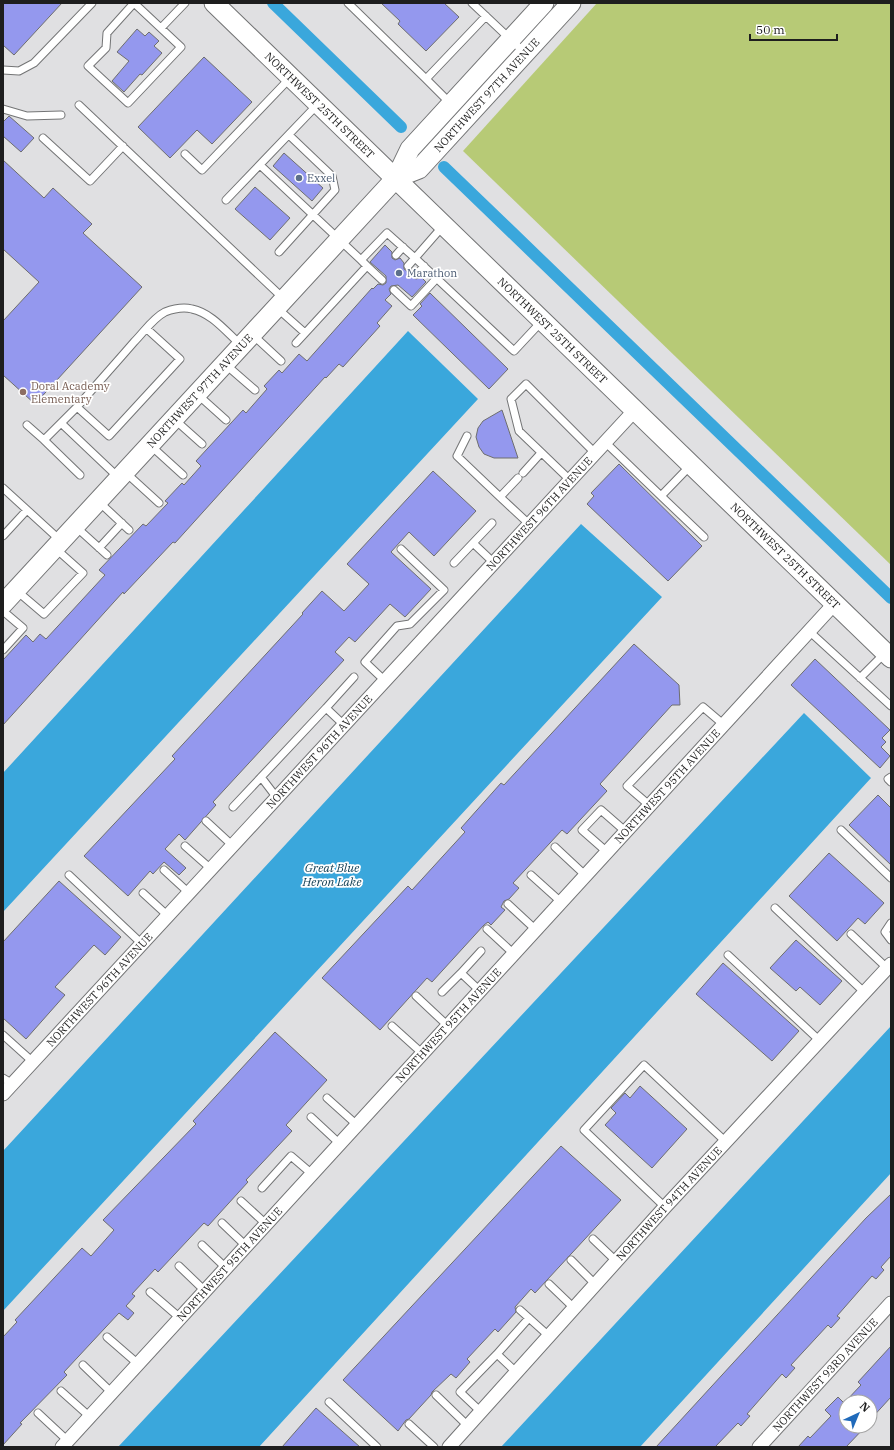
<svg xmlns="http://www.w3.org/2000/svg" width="894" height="1450" font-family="'IBM Plex Serif',serif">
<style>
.green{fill:#b7ca76}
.water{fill:#3aa7dc}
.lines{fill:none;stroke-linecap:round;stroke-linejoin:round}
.canal{stroke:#3aa7dc;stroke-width:12}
.building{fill:#9498ee;stroke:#6e6e6f}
.lane-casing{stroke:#737475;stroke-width:9}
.street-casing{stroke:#737475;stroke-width:15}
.secondary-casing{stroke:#737475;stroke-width:21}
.lane{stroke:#fff;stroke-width:7}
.street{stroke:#fff;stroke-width:13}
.secondary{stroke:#fff;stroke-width:19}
.service-dot{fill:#5c6f8a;stroke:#fff;stroke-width:1.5}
.education-dot{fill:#8d6e63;stroke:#fff;stroke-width:1.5}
.labels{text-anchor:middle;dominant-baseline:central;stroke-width:3.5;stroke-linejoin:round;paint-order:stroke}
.street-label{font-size:11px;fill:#1e1e1e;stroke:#fff}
.service-label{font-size:11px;fill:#4e5e75;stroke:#fff;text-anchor:start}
.education-label{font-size:11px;fill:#785e54;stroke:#fff;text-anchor:start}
.water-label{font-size:12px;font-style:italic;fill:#0f3d53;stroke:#fff}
</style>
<rect width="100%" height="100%" fill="#e0e0e2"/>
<!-- green -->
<path class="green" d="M597,3H891V565L463,151Z"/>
<!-- water -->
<path class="water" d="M408,331L478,399L3,912V773Z
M581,524L662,597L3,1311V1151Z
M804,713L871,778L259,1447H118Z
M891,1026V1173L640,1447H501Z"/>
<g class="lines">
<!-- canal -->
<path class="canal" d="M273,3L401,127
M444,167L891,598"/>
</g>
<!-- building -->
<path class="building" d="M3,3H62L14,55L3,45Z
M381,3H444L459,17L426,51L398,24L400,21Z
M137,29L145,36L149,32L159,41L154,46L162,53L142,75L140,74L124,92L112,81L129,61L117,52Z
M204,57L252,102L212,144L197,130L170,158L138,127Z
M9,116L34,138L21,152L3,136V122Z
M284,153L323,188L312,201L273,166Z
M3,160L44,198L53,188L92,224L83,233L142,287L35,404L3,375V321L39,282L3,249Z
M255,187L290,218L270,240L235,209Z
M385,245L392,252V258L395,260L400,258L404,263V269L407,271L412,269L413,277L416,279L421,277L426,282L412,297L398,285L391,286L389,289L391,294L385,300L392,306L377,323L380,326L343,367L339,364L326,378L325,377L175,543L173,542L124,594L123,592L3,725V660L26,635L33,642L40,634L46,639L105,575L99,570L143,524L146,526L168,503L165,501L182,483L184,485L201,466L196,461L243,410L246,413L267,389L264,386L279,370L282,373L299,354L307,361L372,288L373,289L378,284L383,285L386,283V276L370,262Z
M430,293L508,369L489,389L413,315L422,306L420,304Z
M502,410L518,458H494L484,454L479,447L476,437L478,428L483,421Z
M619,464L702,546L668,581L587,504L594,496L591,493Z
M433,471L476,511L434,556L409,532L391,552L431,589L405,617L390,604L355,642L349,637L335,652L344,660L213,802L216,805L185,840L179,834L165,849L186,868L179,875L164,862L153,874L150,871L128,896L84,856L175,759L172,756L303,614L302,613L322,591L344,611L369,584L347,564Z
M634,644L679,685L680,705H672L600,784L607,791L567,834L562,830L513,883L519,888L509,899L504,901L501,907L505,910L491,925L488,922L484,925L432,982L427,978L380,1030L322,978L408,886L412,890L465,832L461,828L501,783L504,785Z
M815,659L890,730L882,738L886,742L881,747L890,756L880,768L791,685Z
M878,795L891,808V865L849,825Z
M829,853L884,903L865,924L858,918L837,941L789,896Z
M59,881L121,937L105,955L94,945L55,987L65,995L26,1039L3,1018V942Z
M796,940L842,981L820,1005L800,987L796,991L770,968Z
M723,963L799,1031L772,1061L696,994Z
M275,1032L327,1080L286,1125L292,1131L246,1180L248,1182L208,1226L204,1223L158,1272L155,1269L132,1294L135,1296L126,1306L134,1313L128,1320L119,1313L64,1372L67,1375L20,1423L22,1424L3,1445V1337L17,1322L15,1320L82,1248L91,1256L114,1230L103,1220L196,1124L193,1121Z
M640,1086L687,1129L652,1168L605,1125L616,1113L611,1108L625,1093L630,1098Z
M561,1146L621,1200L535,1293L531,1289L515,1307L516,1312L498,1332L495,1329L467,1359L470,1362L456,1378L451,1374L432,1392L431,1395L409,1419L406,1420L398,1431L343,1380Z
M891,1194V1256L881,1267L884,1270L876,1279L872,1276L837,1316L840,1318L831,1328L828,1325L791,1365L795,1368L786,1378L782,1374L747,1414L750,1416L741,1426L738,1423L715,1447H656L866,1218Z
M891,1346V1397L870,1420V1402H845L861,1385L858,1382Z
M838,1397L846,1405V1426H866L846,1447H798L808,1436L810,1438L831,1416L825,1410Z
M316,1408L360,1447H282Z"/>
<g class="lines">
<!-- lane casing -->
<g class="lane-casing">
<path id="lane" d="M134,3L181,47L128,103L88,66L106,48L107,33Z
M348,3L426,79L486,16
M472,3L525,53
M161,28L185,3
M3,70L19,71L34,63L92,3
M426,79L451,104
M79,105L284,299
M3,109L27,116L61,115
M43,138L90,181L123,146
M185,154L202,170L291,77
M260,165L361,260L387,233L415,258L408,266
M226,200L318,104
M443,226L415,258L514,351L542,321
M279,252L335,190L332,176L289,135
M396,255L403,247
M367,266L382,280
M417,274L424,266
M394,290L411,306L437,278
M277,308L305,333
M147,329L180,359L109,436L77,407C96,385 115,364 134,342C144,332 153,318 165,312C173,309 184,307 192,309C212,313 227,333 241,345
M252,334L281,361
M296,343L367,266L361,260
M225,364L255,390
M197,394L226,420
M174,419L202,444
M61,423L77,407
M27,425L44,440
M467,436L457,456L500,497
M605,442L661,496
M150,445L183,475
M690,466L661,496L704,537
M125,472L159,503
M523,473L541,453
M80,475L44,440L61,423L119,478
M518,478L500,497L529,524
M570,480L519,431L511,399L526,384L595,453
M3,488L61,541
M98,501L129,530
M492,523L473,543L493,562
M75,526L107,555
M3,536L27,510
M99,548L122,523
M454,563L473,543
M17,591L44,614L83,573L55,548
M3,611L23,628L3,650
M809,631L891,706
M860,678L885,653
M384,680L365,662L397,626L410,624L444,590L401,549
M344,725L326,708L354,677
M261,777L277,798
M891,777L888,779L891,782
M649,805L627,786L703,707L723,724
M233,807L326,708
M206,821L233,846
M841,830L891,878
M185,846L211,869
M555,847L585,875
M607,852L582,830L601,810L625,831
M164,870L189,893
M69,875L141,943
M531,875L561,902
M143,893L167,915
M508,904L536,930
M775,908L864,992
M891,923L885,932L891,940
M487,929L514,954
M851,934L887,968
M728,955L820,1041
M480,991L461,973L481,951
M442,992L461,973
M416,996L448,1026
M392,1026L423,1054
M3,1035L33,1062
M3,1078L13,1084
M327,1098L357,1125
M311,1117L340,1144
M262,1188L291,1156L312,1174
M241,1201L266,1224
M665,1207L584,1130L644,1065L726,1142
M222,1223L246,1246
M593,1239L617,1262
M202,1245L226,1268
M571,1260L596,1285
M179,1266L205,1291
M549,1284L575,1309
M150,1292L180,1318
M520,1310L550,1337
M107,1337L137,1363
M83,1365L111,1392
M517,1373L497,1354L529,1318
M61,1391L89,1416
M436,1395L468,1426
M329,1402L377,1447
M481,1412L460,1392L497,1354
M38,1413L68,1441
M409,1424L434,1447"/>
</g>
<!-- street casing -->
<g class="street-casing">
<g id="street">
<path id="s1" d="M3,1094L635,410"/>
<path id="s2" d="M62,1447L835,603"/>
<path id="s3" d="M449,1447L665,1207L891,964"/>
<path id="s4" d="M759,1447L891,1303"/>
</g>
</g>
<!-- secondary casing -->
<g class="secondary-casing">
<g id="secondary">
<path id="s5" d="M214,3L891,658"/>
<path id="s6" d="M396,178L419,169L571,3"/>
<path id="s7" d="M3,604L396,178L410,149L544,3"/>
</g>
</g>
<!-- lane -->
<use href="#lane" class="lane"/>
<!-- street -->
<use href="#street" class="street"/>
<!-- secondary -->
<use href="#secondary" class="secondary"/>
</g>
<!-- markers -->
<g class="service-dot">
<circle cx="299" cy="178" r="4"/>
<circle cx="399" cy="273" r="4"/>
</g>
<circle class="education-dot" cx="23" cy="392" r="4"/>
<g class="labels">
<!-- street labels -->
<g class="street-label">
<text stroke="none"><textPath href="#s6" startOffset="125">NORTHWEST 97TH AVENUE</textPath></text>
<text stroke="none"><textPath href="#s5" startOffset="147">NORTHWEST 25TH STREET</textPath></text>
<text stroke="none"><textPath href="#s5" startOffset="471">NORTHWEST 25TH STREET</textPath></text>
<text stroke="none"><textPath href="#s7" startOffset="290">NORTHWEST 97TH AVENUE</textPath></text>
<text stroke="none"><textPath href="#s1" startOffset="790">NORTHWEST 96TH AVENUE</textPath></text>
<text stroke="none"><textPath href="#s5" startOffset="795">NORTHWEST 25TH STREET</textPath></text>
<text stroke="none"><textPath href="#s1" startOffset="466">NORTHWEST 96TH AVENUE</textPath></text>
<text stroke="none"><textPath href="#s2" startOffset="896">NORTHWEST 95TH AVENUE</textPath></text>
<text stroke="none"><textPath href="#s1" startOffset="142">NORTHWEST 96TH AVENUE</textPath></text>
<text stroke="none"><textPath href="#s2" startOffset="572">NORTHWEST 95TH AVENUE</textPath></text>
<text stroke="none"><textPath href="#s3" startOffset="328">NORTHWEST 94TH AVENUE</textPath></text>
<text stroke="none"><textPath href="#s2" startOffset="248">NORTHWEST 95TH AVENUE</textPath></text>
<text stroke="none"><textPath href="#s4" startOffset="98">NORTHWEST 93RD AVENUE</textPath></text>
</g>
<!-- service labels -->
<g class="service-label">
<text x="307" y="178">Exxel</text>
<text x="407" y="273">Marathon</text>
</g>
<!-- education labels -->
<g class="education-label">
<text x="31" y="386">Doral Academy<tspan x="31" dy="13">Elementary</tspan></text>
</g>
<!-- water labels -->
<g class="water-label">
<text x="332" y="867">Great Blue<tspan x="332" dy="14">Heron Lake</tspan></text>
</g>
</g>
<!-- border -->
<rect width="894" height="1450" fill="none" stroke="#1e1e1e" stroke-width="8"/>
<!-- north arrow -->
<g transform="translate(858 1414) rotate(44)"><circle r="19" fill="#ffffff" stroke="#a5a5a5"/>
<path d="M0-3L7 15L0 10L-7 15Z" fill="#206aba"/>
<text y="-6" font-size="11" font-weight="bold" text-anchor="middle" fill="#1e1e1e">N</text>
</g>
<!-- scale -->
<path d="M750 34v6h87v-6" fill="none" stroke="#1e1e1e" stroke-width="2"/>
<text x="756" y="34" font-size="12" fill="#1e1e1e" stroke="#ffffff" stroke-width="3" paint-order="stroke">50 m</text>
</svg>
